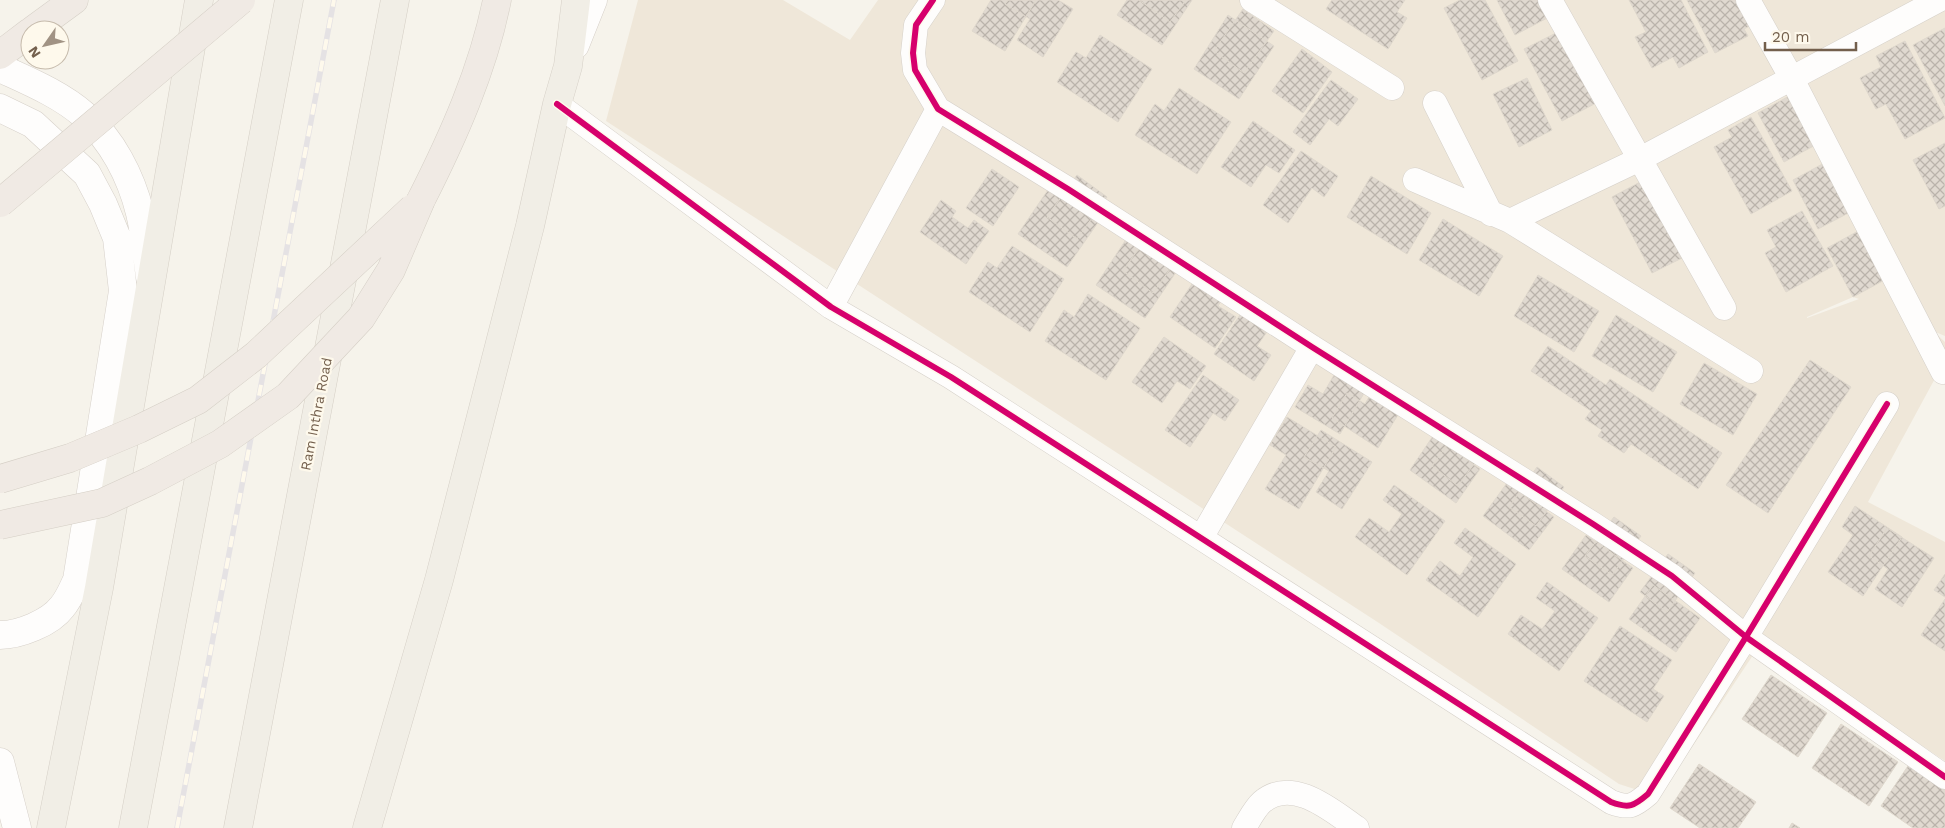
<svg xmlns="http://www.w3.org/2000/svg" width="1945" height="828" font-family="'Work Sans',sans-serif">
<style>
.residential{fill:#efe7d9;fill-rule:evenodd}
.building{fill:url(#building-cross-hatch);stroke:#dfd8cd}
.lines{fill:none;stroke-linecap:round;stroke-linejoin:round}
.street-casing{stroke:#d5d0c9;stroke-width:25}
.secondary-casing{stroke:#d6d0c9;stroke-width:29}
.primary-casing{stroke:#d5cfc6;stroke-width:29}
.highway-casing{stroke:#d5cfc6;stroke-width:29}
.street{stroke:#fefdfc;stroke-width:24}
.secondary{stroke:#fefdfc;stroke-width:28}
.primary{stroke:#f1eee6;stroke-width:28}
.highway{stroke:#f0eae4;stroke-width:28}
.rail-casing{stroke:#e5e2e4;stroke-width:5.5}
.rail{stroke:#fef9ec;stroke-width:4;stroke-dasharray:11;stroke-linecap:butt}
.highway-bridge-casing{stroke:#d5cfc6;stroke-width:29;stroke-linecap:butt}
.highway-bridge{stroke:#f0eae4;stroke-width:28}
.cycleway-casing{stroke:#fef9ec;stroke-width:9}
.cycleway{stroke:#d6006c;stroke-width:6}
.labels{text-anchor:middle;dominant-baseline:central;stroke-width:4.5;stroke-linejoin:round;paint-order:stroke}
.street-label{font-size:14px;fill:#735f4c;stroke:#fef9ec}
</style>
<defs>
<pattern id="building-cross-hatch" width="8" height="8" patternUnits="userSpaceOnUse" patternTransform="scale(1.25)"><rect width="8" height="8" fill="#e0d9d0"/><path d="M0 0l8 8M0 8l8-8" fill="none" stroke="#bab3ab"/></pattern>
</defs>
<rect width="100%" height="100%" fill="#f6f3eb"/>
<!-- residential -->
<path class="residential" d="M638,0H783L850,40L878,0H1945V336L1933,331L1945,342V360L1868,502L1945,542V761L1763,640L1659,797L1619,784L1379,623L606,121ZM1853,297L1859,299L1807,318V317Z"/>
<!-- building -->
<path class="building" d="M991,0H1036L1005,51L972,31Z
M1008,0H1058L1073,9L1043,57L1017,40L1030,19L1005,4Z
M1127,0H1192L1162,45L1117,15Z
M1139,0H1186L1170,22Z
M1332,0H1405L1397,12L1407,18L1388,49L1326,9Z
M1460,0H1485L1518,61L1482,80L1444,8Z
M1497,0H1542L1551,16L1515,35Z
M1629,0H1681L1708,52L1679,68L1673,57L1652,68L1635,37L1646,32Z
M1687,0H1743L1755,23L1744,29L1748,36L1715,53Z
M1243,9L1274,31L1244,73L1214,51Z
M1228,15L1274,46L1239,99L1194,69Z
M1945,28V106L1913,45Z
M1560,31L1598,102L1562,121L1524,49Z
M1100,35L1152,69L1118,122L1057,82L1076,52L1086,58Z
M1905,41L1945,118L1905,139L1886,104L1876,109L1860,78L1881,67L1876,56Z
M1302,49L1332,72L1303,113L1272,91Z
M1527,78L1552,130L1519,147L1493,94Z
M1331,80L1358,99L1338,126L1329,119L1310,145L1293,132Z
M1179,88L1231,122L1197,174L1135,135L1155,104L1164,111Z
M1793,94L1819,143L1784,162L1758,113Z
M1751,117L1792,191L1751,214L1714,147L1732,137L1728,130Z
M1253,121L1295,150L1279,173L1266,165L1251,187L1221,167Z
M1945,143V206L1939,209L1913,160Z
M1301,151L1338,176L1324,197L1312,188L1288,223L1263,205Z
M1828,161L1854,210L1818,229L1793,180Z
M992,169L1019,187L993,226L966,208Z
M1077,175L1107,197L1077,239L1047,217Z
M1371,176L1431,213L1407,254L1347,217Z
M1644,180L1684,257L1652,273L1612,197Z
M1050,187L1099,221L1067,267L1018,234Z
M941,200L956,211L952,217L968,228L974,220L989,231L966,264L920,232Z
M1802,211L1833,266L1786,292L1765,253L1776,247L1767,230Z
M1443,219L1503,256L1479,296L1419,260Z
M1152,229L1183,251L1153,293L1123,271Z
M1862,229L1888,278L1853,297L1827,248Z
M1127,238L1176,272L1145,318L1096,285Z
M1012,246L1064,279L1030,332L969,292L988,262L997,268Z
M1538,275L1599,311L1574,352L1514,316Z
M1196,278L1224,296L1218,306L1236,317L1215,348L1170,317Z
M1088,294L1140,328L1106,380L1045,341L1064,310L1074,317Z
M1244,309L1271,326L1257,346L1271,355L1254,381L1214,354Z
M1616,315L1677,352L1653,392L1592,356Z
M1164,337L1206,366L1190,389L1177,381L1162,403L1132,382Z
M1548,346L1606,385L1610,379L1722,453L1698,489L1631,444L1624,453L1598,436L1602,430L1585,419L1591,411L1531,371Z
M1810,360L1851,387L1768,513L1726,485Z
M1704,363L1757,394L1733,435L1680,404Z
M1337,370L1367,388L1340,434L1295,407L1308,385L1323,394Z
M1203,375L1239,400L1225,421L1213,413L1190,447L1165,430Z
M1373,390L1402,408L1378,448L1332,418L1347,393L1365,404Z
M1287,417L1336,447L1299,509L1265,489L1286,455L1270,445Z
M1460,427L1487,446L1458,486L1432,466Z
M1321,430L1372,462L1342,509L1316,492L1329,471L1304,457Z
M1433,436L1480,469L1456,503L1410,470Z
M1537,467L1564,487L1536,526L1509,507Z
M1507,483L1554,517L1529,550L1483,516Z
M1394,485L1445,521L1407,575L1355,537L1369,518L1389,532L1402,514L1383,500Z
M1855,506L1902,537L1863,596L1828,572L1853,535L1842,527Z
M1614,517L1641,536L1612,575L1585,556Z
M1465,528L1516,564L1478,617L1426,580L1440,561L1460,576L1473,557L1454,543Z
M1887,528L1934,558L1902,607L1875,589L1888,569L1869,556Z
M1586,535L1633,568L1609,602L1562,569Z
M1668,554L1695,573L1667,612L1640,592Z
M1945,574V597L1934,590Z
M1547,582L1598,618L1559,671L1508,634L1521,615L1542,629L1555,611L1536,598Z
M1653,585L1700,618L1676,652L1629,619Z
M1945,599V651L1921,635Z
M1620,626L1672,660L1653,689L1664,696L1647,722L1584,681Z
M1771,675L1827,713L1798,757L1742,719Z
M1841,724L1898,762L1869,806L1812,768Z
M1910,763L1945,786V828H1913L1881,806Z
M1699,764L1756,802L1738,828H1700L1670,808Z
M1792,823L1800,828H1789Z"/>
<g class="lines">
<!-- street casing -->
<g class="street-casing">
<path id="street" d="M933,0L916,25L913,53L915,70L938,109L1068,189L1312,347L1593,524L1672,576L1746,637L1945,777
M1252,0L1392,88
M1550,0L1724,308
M1748,0L1792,79L1943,372
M1435,103L1491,214
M557,104L831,307L951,377L1611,802C1629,809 1634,806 1648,794L1746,637L1887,404
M1415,180L1510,221L1751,371
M1510,221L1640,159L1939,0
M831,307L938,109
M1201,538L1312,347
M1244,828C1249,820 1255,808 1262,802C1293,776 1332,811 1357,828"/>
</g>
<!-- secondary casing -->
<g class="secondary-casing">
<path id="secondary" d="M575,45L593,0
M0,68C28,81 60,94 84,115C112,140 131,176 140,213C145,234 147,256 150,277
M0,108L33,124L87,174L103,204L117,238L123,291L77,580C73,588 69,599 62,607C50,623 19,635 0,635
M0,762L17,828"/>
</g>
<!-- primary casing -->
<g class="primary-casing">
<path id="primary" d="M51,828L99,588L199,0
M133,828L289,0
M238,828L395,0
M367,828L439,580L530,226L557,104L568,66L576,0"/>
</g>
<!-- highway casing -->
<g class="highway-casing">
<path id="highway" d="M33,30L74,0
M0,55L30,32
M421,200C453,137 483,70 497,0"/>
</g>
<!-- street -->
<use href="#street" class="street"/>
<!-- secondary -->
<use href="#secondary" class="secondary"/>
<!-- primary -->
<use href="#primary" class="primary"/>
<!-- highway -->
<use href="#highway" class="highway"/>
<!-- rail casing -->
<g class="rail-casing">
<path id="rail" d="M177,828L334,0"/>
</g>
<!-- rail -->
<use href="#rail" class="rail"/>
<!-- highway-bridge casing -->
<g class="highway-bridge-casing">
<path id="highway-bridge" d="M0,203L241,0
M0,479L70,458L139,429L198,400L256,355L413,208
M0,525L102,503L150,481L220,444L288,396L361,318L391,270L421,200"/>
</g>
<!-- highway-bridge -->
<use href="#highway-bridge" class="highway-bridge"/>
<!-- cycleway casing -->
<g class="cycleway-casing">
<path id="cycleway" d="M933,0L916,25L913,53L915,70L938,109L1068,189L1312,347L1593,524L1672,576L1746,637L1945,777
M557,104L831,307L951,377L1611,802C1629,809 1634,806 1648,794L1746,637L1887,404"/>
</g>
<!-- cycleway -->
<use href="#cycleway" class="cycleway"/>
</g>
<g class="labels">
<!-- street labels -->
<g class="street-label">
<text transform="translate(316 414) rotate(-79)">Ram Inthra Road</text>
</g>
</g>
<!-- north arrow -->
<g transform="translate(45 45) rotate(236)"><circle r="24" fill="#fef9ec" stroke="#c6bbac"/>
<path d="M0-4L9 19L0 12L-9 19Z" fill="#a19384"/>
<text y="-8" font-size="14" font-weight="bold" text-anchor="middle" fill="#735f4c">N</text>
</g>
<!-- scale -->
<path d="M1765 42v8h91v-8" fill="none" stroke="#735f4c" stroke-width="2.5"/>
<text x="1772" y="42" font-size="15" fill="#735f4c" stroke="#fef9ec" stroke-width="4" paint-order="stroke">20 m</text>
</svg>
